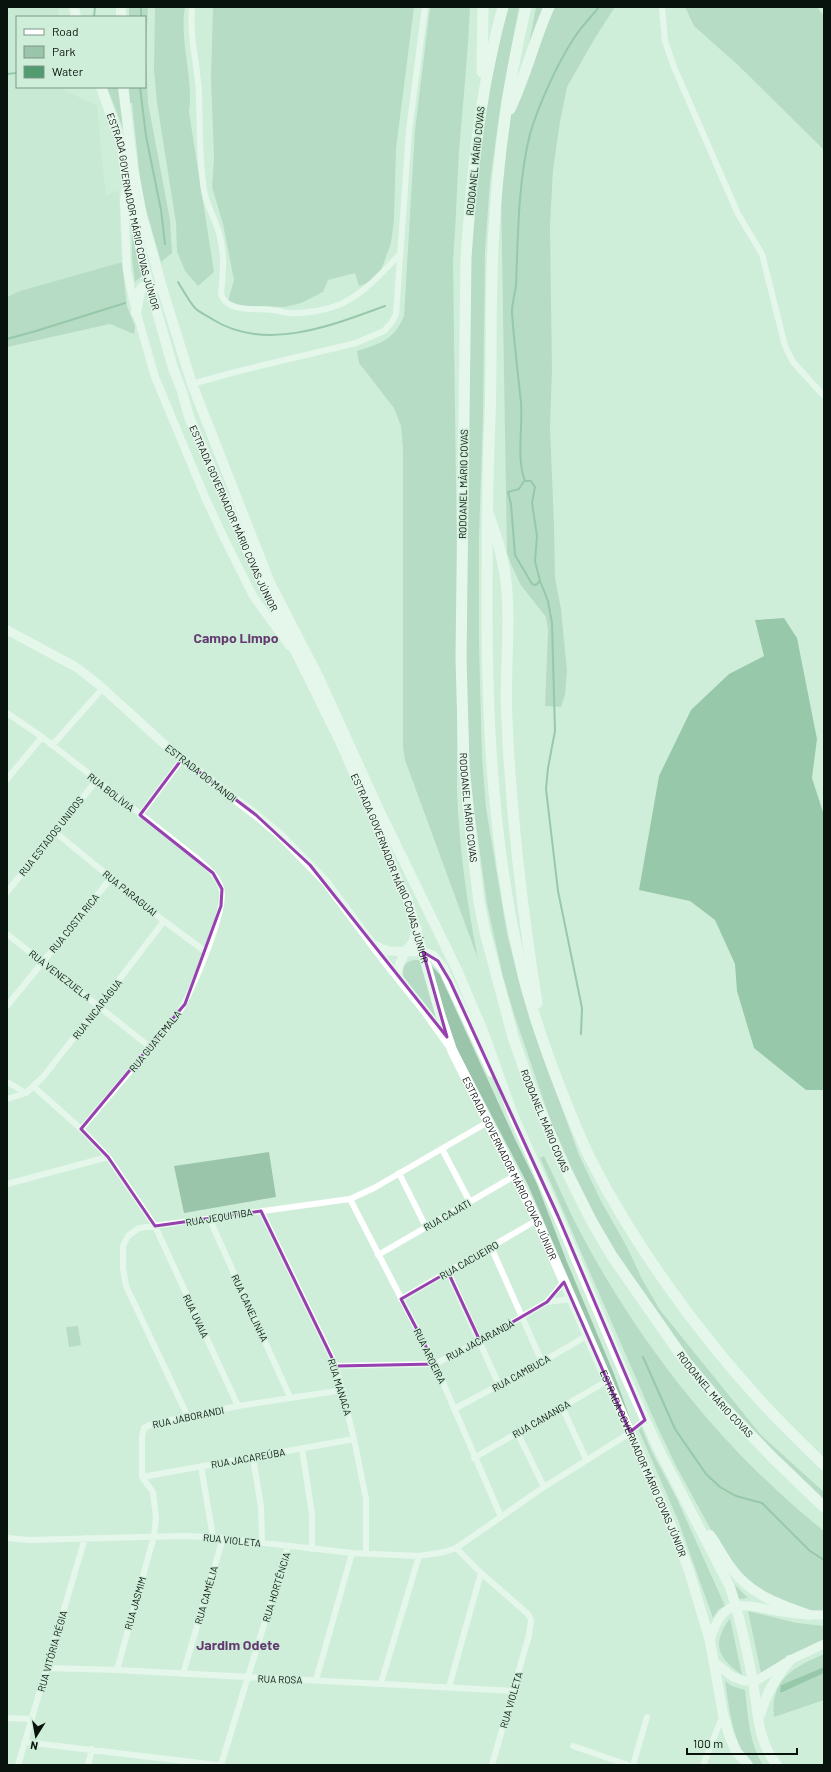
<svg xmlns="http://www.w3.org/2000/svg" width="831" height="1772" font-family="Barlow,sans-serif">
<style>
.built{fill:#bfe5cc}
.green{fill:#9ac5aa}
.water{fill:#529a70}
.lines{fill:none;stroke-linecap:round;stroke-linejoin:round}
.stream{stroke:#529a70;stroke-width:2}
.minor{stroke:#fff;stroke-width:6}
.tertiary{stroke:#fff;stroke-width:8}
.secondary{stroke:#fff;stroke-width:9}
.trunk{stroke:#fff;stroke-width:10}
.motorway{stroke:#fff;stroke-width:11}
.marked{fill:none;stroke:#9641af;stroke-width:3;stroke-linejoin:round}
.labels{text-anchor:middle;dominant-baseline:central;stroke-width:3;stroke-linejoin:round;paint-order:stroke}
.street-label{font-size:10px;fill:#08130d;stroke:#cfeeda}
.district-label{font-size:14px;font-weight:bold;fill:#643b71;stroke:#cfeeda}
</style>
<rect width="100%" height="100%" fill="#cfeeda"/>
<!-- built -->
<path class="built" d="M7,7H59L58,17H17V87H64L65,91L97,105L106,196L119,190L122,263L20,291L7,297Z"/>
<!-- green -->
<path class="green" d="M129,7H148L146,53L148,103L170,220L172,253L161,262L145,206L140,179L132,103H130L129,87H145V17H129Z
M155,7H185C179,42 194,77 189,112L214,272L198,286L185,271L177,251L176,223L157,103L154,70Z
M213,7H414L396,149L394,220L391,243L380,273L371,282L359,286L355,273L328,280L323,292L301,303L285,307L240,306L228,301L234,280L223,224L212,187L214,159L211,79Z
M430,7H470C468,55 463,103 459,151C457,187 456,224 453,261L457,553V790C459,847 467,903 478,959L405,760L403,747V449L401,426L394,408L359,363L357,351C381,343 393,341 404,316L415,130Z
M507,7H519L501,102L490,182L485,251L483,416L479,537V645L482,756L486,808L507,934L531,1023L579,1155L601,1201L627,1247L642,1279L660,1310L761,1435L824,1492V1507L662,1333L580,1192L567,1157L552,1125L515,1017L503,977L487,904L470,781L466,674L471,221L485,110Z
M536,7H544L527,54Z
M547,7H615L595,38L567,87L560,122L553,170L550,225L552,371L550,427L554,525L555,578L561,609L567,671L565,695L561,707L545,706L548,630L546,617L520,584L511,564L507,553L501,192L510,120L514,101Z
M685,7H817L824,16V150L739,66L694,26Z
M107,87H120L124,131Z
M132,234L142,276L135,282L132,258Z
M119,263H122L127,306L135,326L134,334L110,324L7,347V297L20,291Z
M414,960H419L422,963L437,1019L405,980C401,970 403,962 414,960Z
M432,966L440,975L514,1137L537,1184L567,1262L614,1374L633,1427L528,1185L451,1038Z
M269,1152L276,1197L184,1213L174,1166Z
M544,1156C555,1178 564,1200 575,1222C636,1340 720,1448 824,1531V1611H804L759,1593L733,1565L711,1530L676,1466L656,1424L540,1158Z
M78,1326L81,1345L69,1347L66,1327Z
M641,1426L651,1450L677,1499L725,1606L718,1610L713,1618L678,1520L639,1431Z
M733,1583L748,1598L739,1599Z
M748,1611L797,1623L824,1626V1641L761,1673Z
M730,1618L742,1675C716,1657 712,1644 730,1618Z
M824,1654V1667L781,1685L783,1692L824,1673V1700L774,1717C770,1679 794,1667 824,1654Z
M725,1681L732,1686L745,1690C748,1716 749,1742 763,1765H753C733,1748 729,1706 725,1681Z"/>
<!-- water -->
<path class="water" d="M784,618L797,638L817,739L812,778L824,815V1090H806L754,1048L737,991L735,964L715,920L690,901L639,890L659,776L691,710L729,674L764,656L755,620Z
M824,1667V1673L783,1692H780L781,1685Z"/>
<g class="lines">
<!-- stream -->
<path class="stream" d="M94,17L95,7
M141,17V7
M7,74L17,73
M140,87L146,136L161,210L165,244
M178,282C183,290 188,300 195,308C199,312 207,316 212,319C265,353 333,325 385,306
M7,339L36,331L125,303
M524,481L519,489L508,492L511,504L515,555L532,584L536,585L540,581
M581,1034L582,1008L558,891L546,789L548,768L555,731L552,623L548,601L540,581L535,561L537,536L532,503L535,487L531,481H525C516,457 523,429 521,403C518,373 514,343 512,312C512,303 515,294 516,285C518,236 518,182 530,134C539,104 557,64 574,38C581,27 591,17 599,7
M643,1357L675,1429L706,1474L720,1487L736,1496L762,1503L810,1551L824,1560"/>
<!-- minor -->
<path class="minor" d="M192,7C189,37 198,66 199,95C200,127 199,159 204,190C206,205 215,218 219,233C225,253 223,274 221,294C226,313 258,308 273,310C278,310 283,313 288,313C305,314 328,310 343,303C365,292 382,273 399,255
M662,7L665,41L674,67L738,214L762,254L785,346L793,362L824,396
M192,384L235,372L356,343L384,331L392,322L396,314L409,131L425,7
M7,713L42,737L194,856C204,865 217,874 221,888C228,909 190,996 177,1016L81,1129
M50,744L56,741L102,689
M7,779L42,737
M140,815L182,759
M55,832L164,921L206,952
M7,892L96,781
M7,934L150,1047
M7,1006L111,878
M7,1082L26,1093
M33,1086L81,1129L108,1157L155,1226L238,1406
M7,1099L26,1093L43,1077L99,1006L164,921
M442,1149L470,1202
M399,1173L426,1227
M7,1184L108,1157
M350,1199L435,1364L501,1517
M261,1211L336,1366L354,1439L366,1499V1554
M209,1218L290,1397
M491,1247L542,1362
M378,1255L516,1175
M448,1272L499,1385
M401,1299L537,1220
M547,1302L572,1299
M336,1366L435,1364L480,1341L547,1302L564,1282
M562,1407L586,1459
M454,1409L542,1362L588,1335
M188,1417L126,1286L123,1268V1246L128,1236L139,1228L350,1199L374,1188L488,1122
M517,1432L544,1487
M302,1449L312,1514V1549
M253,1458L261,1507L262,1542
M474,1458L607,1381
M201,1466L213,1537
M142,1477L354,1439
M7,1538L29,1540L182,1536L213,1537L352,1553L419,1556L444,1552L456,1548L544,1487L625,1436L645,1420
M456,1548L481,1573L528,1614L531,1620L529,1635L492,1765
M47,1668L117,1670L513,1691
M117,1670L154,1536L156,1518L153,1492L142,1477V1437L144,1428L152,1424L238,1406L343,1390
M183,1674L223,1538
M316,1680L352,1553
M381,1683L419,1556
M449,1687L481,1573
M7,1718L32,1719
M25,1742L217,1765
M573,1746L628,1765
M18,1765L85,1538
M88,1765L92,1749
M221,1765L288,1546
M633,1765L647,1717
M703,1765L723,1715"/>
<!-- tertiary -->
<path class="tertiary" d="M126,187L124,200L127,270L133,300L155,377L205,497L224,538L253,596L289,646"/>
<!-- secondary -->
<path class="secondary" d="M7,630L76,667L98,684L174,753L256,815L280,835L325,881L385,961L425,1011L448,1043
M374,945L388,951L423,952
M397,976L399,965L405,952
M710,1641C722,1597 740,1604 777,1611C792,1614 809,1615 824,1615
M714,1662L733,1677L745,1681H753L759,1679L790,1660L824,1644"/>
<!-- trunk -->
<g class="trunk">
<path d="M74,7L76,17"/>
<path d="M121,17V7"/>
<path id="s1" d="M101,87L122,146L127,184L144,266L173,368L182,391L189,417L263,586L340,741L377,826L400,886L407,898L441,1017L452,1050L537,1220L677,1539L690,1574L710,1641L723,1714L729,1735L736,1751L748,1765"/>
<path d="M123,87L133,168L142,216L163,291L192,384L270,583L319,678L379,810L457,970L483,1031L513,1115L558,1216L624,1373L658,1448L730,1587C740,1618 747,1650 753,1682C758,1711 757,1741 777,1765"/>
<path d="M136,313L140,291L143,287L150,286L155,288"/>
<path d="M405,952L413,943L417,929"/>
<path d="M423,952L433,956L443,968L492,1072"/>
<path d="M710,1535C718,1546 724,1559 732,1569C752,1596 780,1604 809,1615"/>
<path d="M760,1715C767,1692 775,1679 790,1660"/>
</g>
<!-- motorway -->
<g class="motorway">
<path id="s2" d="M503,7C480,89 472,173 466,258L461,657L464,766L471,836L479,902L485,932L513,1037L529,1083L562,1162L591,1220L612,1256L686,1362L723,1406L772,1457L824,1507"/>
<path d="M526,7C507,85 497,166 493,247C490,304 492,362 490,419C487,482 487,544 487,607C487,732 494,857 524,979C534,1017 547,1054 561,1090C571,1114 580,1139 592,1162C634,1244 696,1330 758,1398C779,1422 802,1443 824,1465"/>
<path d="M482,72L483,7"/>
<path d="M510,109C526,76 534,40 549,7"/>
<path d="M489,516C496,535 502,554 505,574C512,622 504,672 507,720C511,815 522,909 537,1003"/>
</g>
</g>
<!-- marked area -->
<path d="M0 0H831V1772H0ZM182,759L256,815L310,865L447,1037L423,952L438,961L450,981L558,1216L645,1420L630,1432L564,1282L547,1302L480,1341L448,1272L401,1299L435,1364L336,1366L261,1211L155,1226L108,1157L81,1129L185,1004L221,906L222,889L213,873L140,815Z" fill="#cfeeda" fill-opacity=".55" fill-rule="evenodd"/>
<path class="marked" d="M182,759L256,815L310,865L447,1037L423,952L438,961L450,981L558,1216L645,1420L630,1432L564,1282L547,1302L480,1341L448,1272L401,1299L435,1364L336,1366L261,1211L155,1226L108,1157L81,1129L185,1004L221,906L222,889L213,873L140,815Z"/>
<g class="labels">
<!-- street labels -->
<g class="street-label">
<text transform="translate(475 161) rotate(-84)">RODOANEL MÁRIO COVAS</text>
<text stroke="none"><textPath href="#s1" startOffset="129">ESTRADA GOVERNADOR MÁRIO COVAS JÚNIOR</textPath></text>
<text transform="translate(463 484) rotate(-89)">RODOANEL MÁRIO COVAS</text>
<text stroke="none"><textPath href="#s1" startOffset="453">ESTRADA GOVERNADOR MÁRIO COVAS JÚNIOR</textPath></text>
<text transform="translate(201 773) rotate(38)">ESTRADA DO MANDI</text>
<text transform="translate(111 792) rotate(38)">RUA BOLÍVIA</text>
<text stroke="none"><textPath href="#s2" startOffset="804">RODOANEL MÁRIO COVAS</textPath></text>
<text transform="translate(51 836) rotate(-52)">RUA ESTADOS UNIDOS</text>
<text stroke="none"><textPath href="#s1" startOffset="837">ESTRADA GOVERNADOR MÁRIO COVAS JÚNIOR</textPath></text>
<text transform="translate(130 893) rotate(39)">RUA PARAGUAI</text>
<text transform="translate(74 923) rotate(-51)">RUA COSTA RICA</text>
<text transform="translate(60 975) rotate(38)">RUA VENEZUELA</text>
<text transform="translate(97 1009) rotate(-52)">RUA NICARÁGUA</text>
<text transform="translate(155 1041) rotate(-51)">RUA GUATEMALA</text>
<text stroke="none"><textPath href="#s2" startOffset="1128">RODOANEL MÁRIO COVAS</textPath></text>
<text stroke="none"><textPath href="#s1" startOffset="1161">ESTRADA GOVERNADOR MÁRIO COVAS JÚNIOR</textPath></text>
<text transform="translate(447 1215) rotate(-30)">RUA CAJATI</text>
<text transform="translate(219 1217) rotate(-9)">RUA JEQUITIBA</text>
<text transform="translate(469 1260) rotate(-30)">RUA CACUEIRO</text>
<text transform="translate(250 1308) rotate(65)">RUA CANELINHA</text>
<text transform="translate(196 1316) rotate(65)">RUA UVAIA</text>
<text transform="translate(480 1340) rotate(-28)">RUA JACARANDÁ</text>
<text transform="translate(430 1356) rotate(64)">RUA AROEIRA</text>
<text transform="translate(521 1373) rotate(-29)">RUA CAMBUCA</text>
<text transform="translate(340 1387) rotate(73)">RUA MANACA</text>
<text stroke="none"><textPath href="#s2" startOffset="1452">RODOANEL MÁRIO COVAS</textPath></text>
<text transform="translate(188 1417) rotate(-12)">RUA JABORANDI</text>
<text transform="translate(541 1419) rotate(-30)">RUA CANANGA</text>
<text transform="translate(248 1458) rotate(-10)">RUA JACAREÚBA</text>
<text stroke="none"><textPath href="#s1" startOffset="1485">ESTRADA GOVERNADOR MÁRIO COVAS JÚNIOR</textPath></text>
<text transform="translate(232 1540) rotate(6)">RUA VIOLETA</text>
<text transform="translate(276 1587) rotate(-73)">RUA HORTÊNCIA</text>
<text transform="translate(206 1595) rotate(-74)">RUA CAMÉLIA</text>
<text transform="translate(135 1603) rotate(-74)">RUA JASMIM</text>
<text transform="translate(52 1651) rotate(-74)">RUA VITÓRIA RÉGIA</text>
<text transform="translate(280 1679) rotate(2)">RUA ROSA</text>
<text transform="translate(511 1700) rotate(-74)">RUA VIOLETA</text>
</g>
<!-- district labels -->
<g class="district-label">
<text x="236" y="637">Campo Limpo</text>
<text x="238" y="1644">Jardim Odete</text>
</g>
</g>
<!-- border -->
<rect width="831" height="1772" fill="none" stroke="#08130d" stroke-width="16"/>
<!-- legend -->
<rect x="16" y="16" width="130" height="72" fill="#cfeeda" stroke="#7f9688"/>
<rect x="24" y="29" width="20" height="6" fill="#ffffff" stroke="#7f9688"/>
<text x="52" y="36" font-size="12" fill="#08130d">Road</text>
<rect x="24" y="46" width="20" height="12" fill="#9ac5aa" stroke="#7f9688"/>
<text x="52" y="56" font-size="12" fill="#08130d">Park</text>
<rect x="24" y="66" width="20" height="12" fill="#529a70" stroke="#7f9688"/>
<text x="52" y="76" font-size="12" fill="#08130d">Water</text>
<!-- north arrow -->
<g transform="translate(36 1736) rotate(191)" stroke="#cfeeda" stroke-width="3" paint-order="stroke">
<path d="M0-3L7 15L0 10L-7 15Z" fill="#08130d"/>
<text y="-6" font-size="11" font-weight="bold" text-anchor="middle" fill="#08130d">N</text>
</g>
<!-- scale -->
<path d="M687 1748v6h110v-6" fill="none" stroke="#08130d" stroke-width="2"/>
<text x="693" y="1748" font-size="12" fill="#08130d" stroke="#cfeeda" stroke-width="3" paint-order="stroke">100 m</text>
</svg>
